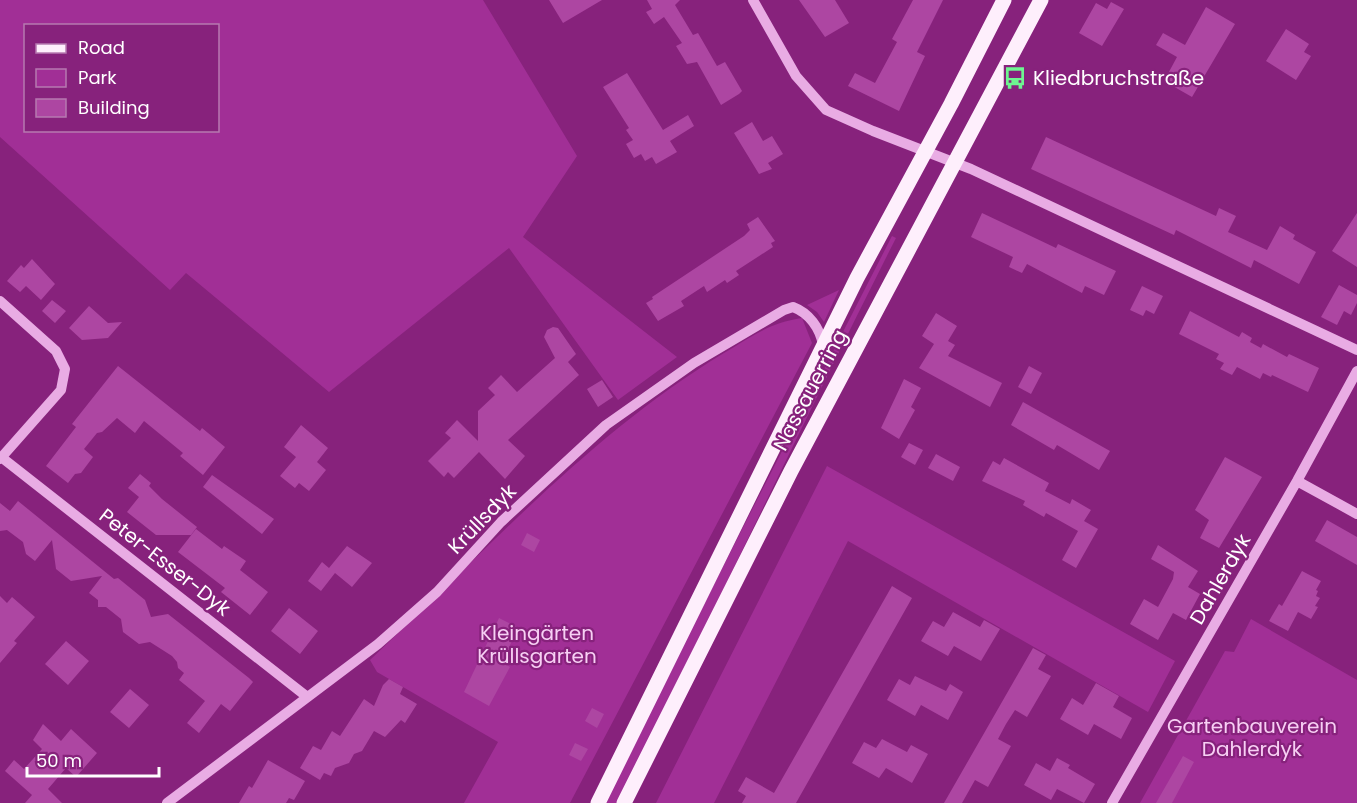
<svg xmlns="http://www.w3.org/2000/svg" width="1357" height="803" font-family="Poppins,sans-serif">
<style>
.green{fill:#a12f96;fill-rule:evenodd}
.building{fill:#ad46a2}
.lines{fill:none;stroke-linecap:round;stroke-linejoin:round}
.minor{stroke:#e9ace4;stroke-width:10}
.major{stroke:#feeffc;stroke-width:15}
.labels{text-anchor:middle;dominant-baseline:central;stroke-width:4.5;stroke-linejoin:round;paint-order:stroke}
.poi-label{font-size:20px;fill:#fff;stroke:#87227c;text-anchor:start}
.street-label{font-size:20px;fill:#fff;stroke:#87227c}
.park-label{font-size:20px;fill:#f7d0f4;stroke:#87227c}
</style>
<rect width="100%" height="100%" fill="#87227c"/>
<!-- green -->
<path class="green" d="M0,0H483L577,156L523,237L677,357L618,400L509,248L329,392L186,273L170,290L0,137ZM26,26H218V130H26Z
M892,236L896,238C801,425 713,615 618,803H602Z
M839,290L824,322L817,312L807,305Z
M802,318L812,343L570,803H464L498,742L377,672L370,660C483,554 590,434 724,353C753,336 769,323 802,318Z
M827,466L1175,661L1148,712L848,541L714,803H656Z
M1251,619L1357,680V803H1140L1225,651L1234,652Z"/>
<!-- building -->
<path class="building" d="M549,0H602L563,23Z
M647,0H680L675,5L693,35L698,33L717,66L725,62L742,91L739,94L721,105L697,62L687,64L676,46L682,43L664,17L654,24L646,12L652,9Z
M799,0H835L849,23L825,37Z
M913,0H943L917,52L925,56L899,111L848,86L855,73L875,83L897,42L892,39Z
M1111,2L1124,9L1102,46L1079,33L1096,3L1107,9Z
M1206,7L1235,24L1192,97L1164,81L1177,57L1156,45L1163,33L1185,45Z
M1286,29L1309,44L1304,52L1311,56L1296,80L1266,61Z
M627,73L663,130L688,115L694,126L670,141L677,152L656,164L652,157L645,161L641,154L634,158L626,144L633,140L626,130L629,128L603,87Z
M752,122L763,141L772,136L783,154L768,163L772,169L759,174L734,133Z
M1046,137L1216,216L1219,208L1236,216L1228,232L1267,250L1280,226L1295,235L1293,239L1316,252L1299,284L1254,260L1251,268L1176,230L1174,235L1031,169Z
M982,213L1056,248L1058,244L1116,271L1104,295L1085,286L1082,293L1027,264L1022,273L1009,267L1013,257L971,237Z
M1357,213V267L1332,251Z
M758,217L775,241L771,243L773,247L736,271L739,275L727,283L725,280L707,292L704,286L681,301L684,306L658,321L646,303L653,299L652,297L744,236L750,230L747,224Z
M32,259L55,284L41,300L26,286L20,292L7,281L21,265L24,268Z
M1339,285L1357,295V303L1351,315L1344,311L1337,325L1321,317Z
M1142,286L1163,296L1154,314L1146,310L1143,316L1130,310Z
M52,300L66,311L55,323L42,311Z
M89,306L108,323L122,322L108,338L82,340L69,328Z
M1190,311L1239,337L1242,332L1252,338L1250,342L1261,348L1263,344L1287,357L1289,354L1319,368L1308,392L1272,375L1271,377L1263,373L1260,379L1237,367L1232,375L1220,369L1224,363L1216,359L1219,354L1179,334Z
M936,313L957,326L948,341L955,345L948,356L1002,383L990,407L919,368L934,344L922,336Z
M553,327L558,328L576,354L568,362L579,375L508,440L525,456L505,479L479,452L454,478L448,472L444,477L428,461L451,438L445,433L457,420L478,441V411L495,395L488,388L501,375L517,392L555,358L544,337L547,330Z
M118,366L200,431L202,428L225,447L203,475L180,456L183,453L144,421L135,433L117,418L102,432L97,433L84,449L93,457L81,473L75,474L68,483L46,466L76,427L72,424Z
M1029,366L1042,373L1031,394L1018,387Z
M904,379L921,388L911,407L915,410L899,439L881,428Z
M602,380L613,397L598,407L587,389Z
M1023,402L1110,451L1099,470L1057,445L1054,450L1011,425Z
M301,425L328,448L317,462L326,470L309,491L299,483L295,488L280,476L296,457L284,447Z
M909,443L923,450L915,465L901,457Z
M936,454L960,467L953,481L928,468Z
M1225,457L1262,477L1219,548L1200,538L1209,520L1195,510Z
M1004,458L1049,483L1045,491L1070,504L1072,499L1091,510L1084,521L1098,529L1076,568L1062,560L1078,531L1046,513L1044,517L1023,505L1025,501L982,481L993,461L1000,465Z
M140,474L151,483L149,486L162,499L197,527L191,535H156L127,512L139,497L128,488Z
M212,475L274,519L262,534L203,487Z
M18,501L114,579L118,578L145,600L151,617L168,614L249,678L253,682L230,711L221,704L199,733L187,723L205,701L179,680L184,673L178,668L177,662L172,656L150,642L139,644L123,632L121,619L106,607H98V600L89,593L102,576L71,581L56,569L52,540L35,561L26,554L23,542L7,530L0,531V503L10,511Z
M1327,520L1357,537V565L1315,541Z
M196,529L222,549L224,546L246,561L240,570L268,592L250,615L221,592L225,588L178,552Z
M527,533L540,540L534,552L521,545Z
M1158,545L1198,571L1188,587L1200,594L1186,620L1173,613L1158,640L1130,624L1144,599L1158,607L1173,579L1174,572L1151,559Z
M347,546L372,563L352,587L335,573L321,591L308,581L322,562L329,568Z
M1302,571L1321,581L1316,590L1318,591L1316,596L1320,598L1315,606L1318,607L1311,619L1298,612L1288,631L1269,621L1279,604L1282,606Z
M892,586L912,598L796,803H742L746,796L738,791L746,777L774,793Z
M0,596L7,603L12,597L35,617L14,641L17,643L0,663Z
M289,608L318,631L300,654L271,631Z
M953,612L980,627L984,620L1000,629L981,661L954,646L948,656L921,641L933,621L944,627Z
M499,618L519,628L509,647L515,650L507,665L510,667L489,706L464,692Z
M66,641L89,661L68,685L45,664Z
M1033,648L1046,655L1038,669L1051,676L1027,717L1015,710L1006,724L998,739L1011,746L988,787L975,780L962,803H944Z
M915,676L946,691L950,684L963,692L948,720L921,705L915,716L887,700L899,679L910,685Z
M389,679L403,687L400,694L417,704L405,723L401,720L385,737L374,731L362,751L354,754L349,763L335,768L331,776L324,773L320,780L300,768L313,746L321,750L332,731L340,736L364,699L374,706L383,685Z
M1096,683L1119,696L1113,707L1132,718L1121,739L1094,724L1088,735L1060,719L1072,698L1083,705Z
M130,689L149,705L129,728L110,712Z
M592,708L604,714L597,728L585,721Z
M43,724L61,741L71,729L97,753L76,777L66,768L48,789L62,803H25L32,795L5,771L14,760L24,769L42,749L33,740Z
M882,739L907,752L911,745L928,754L912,783L886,768L879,778L852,763L864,742L876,748Z
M575,743L588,749L581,761L569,755Z
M1183,756L1194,762L1172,803H1156Z
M1057,758L1070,765L1068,768L1095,784L1084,803L1057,789L1051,800L1024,785L1036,763L1050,771Z
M268,760L305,781L294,800L289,798L286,803H239L249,786L252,788Z"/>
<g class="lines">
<!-- minor -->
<path class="minor" d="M753,0L796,76L826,110L873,131L971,169L1357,350
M0,301L56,351L65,369L61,390L0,459
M1,457L306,696
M1297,481L1357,514
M167,803L378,644L437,592L501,522L606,425L694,363L784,310L793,307C809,313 820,328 823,345
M1112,803L1297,481L1357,371"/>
<!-- major -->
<path class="major" d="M598,803L857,278L951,104L1004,0
M624,803L791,471L1041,0"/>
</g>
<!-- icons -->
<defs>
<g id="bus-bare" transform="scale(1.8)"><path d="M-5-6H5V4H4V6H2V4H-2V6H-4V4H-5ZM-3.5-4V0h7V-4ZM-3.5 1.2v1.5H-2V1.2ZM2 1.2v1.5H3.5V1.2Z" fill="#6ef591" stroke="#87227c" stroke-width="2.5" paint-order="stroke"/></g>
</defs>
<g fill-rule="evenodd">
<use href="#bus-bare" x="1015" y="78"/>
</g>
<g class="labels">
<!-- poi labels -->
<g class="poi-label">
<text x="1033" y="78">Kliedbruchstraße</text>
</g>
<!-- street labels -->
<g class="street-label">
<text transform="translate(810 390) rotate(-62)">Nassauerring</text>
<text transform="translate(482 519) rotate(-46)">Krüllsdyk</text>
<text transform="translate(165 562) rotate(38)">Peter-Esser-Dyk</text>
<text transform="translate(1220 579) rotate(-60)">Dahlerdyk</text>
</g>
<!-- park labels -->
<g class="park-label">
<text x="537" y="633">Kleingärten<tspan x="537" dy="23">Krüllsgarten</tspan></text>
<text x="1252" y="726">Gartenbauverein<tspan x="1252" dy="23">Dahlerdyk</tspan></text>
</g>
</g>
<!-- legend -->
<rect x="24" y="24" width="195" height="108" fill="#87227c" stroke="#b77ab0" stroke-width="1.5"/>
<rect x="36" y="44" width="30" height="9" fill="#feeffc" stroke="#b77ab0" stroke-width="1.5"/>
<text x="78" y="54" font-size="18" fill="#ffffff">Road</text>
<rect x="36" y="69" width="30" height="18" fill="#a12f96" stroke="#b77ab0" stroke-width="1.5"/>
<text x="78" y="84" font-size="18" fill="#ffffff">Park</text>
<rect x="36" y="99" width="30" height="18" fill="#ad46a2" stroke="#b77ab0" stroke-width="1.5"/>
<text x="78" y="114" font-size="18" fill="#ffffff">Building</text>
<!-- scale -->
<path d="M27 767v9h132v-9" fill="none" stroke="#ffffff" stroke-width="3"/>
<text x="36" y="767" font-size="18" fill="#ffffff" stroke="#87227c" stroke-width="4.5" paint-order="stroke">50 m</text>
</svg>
